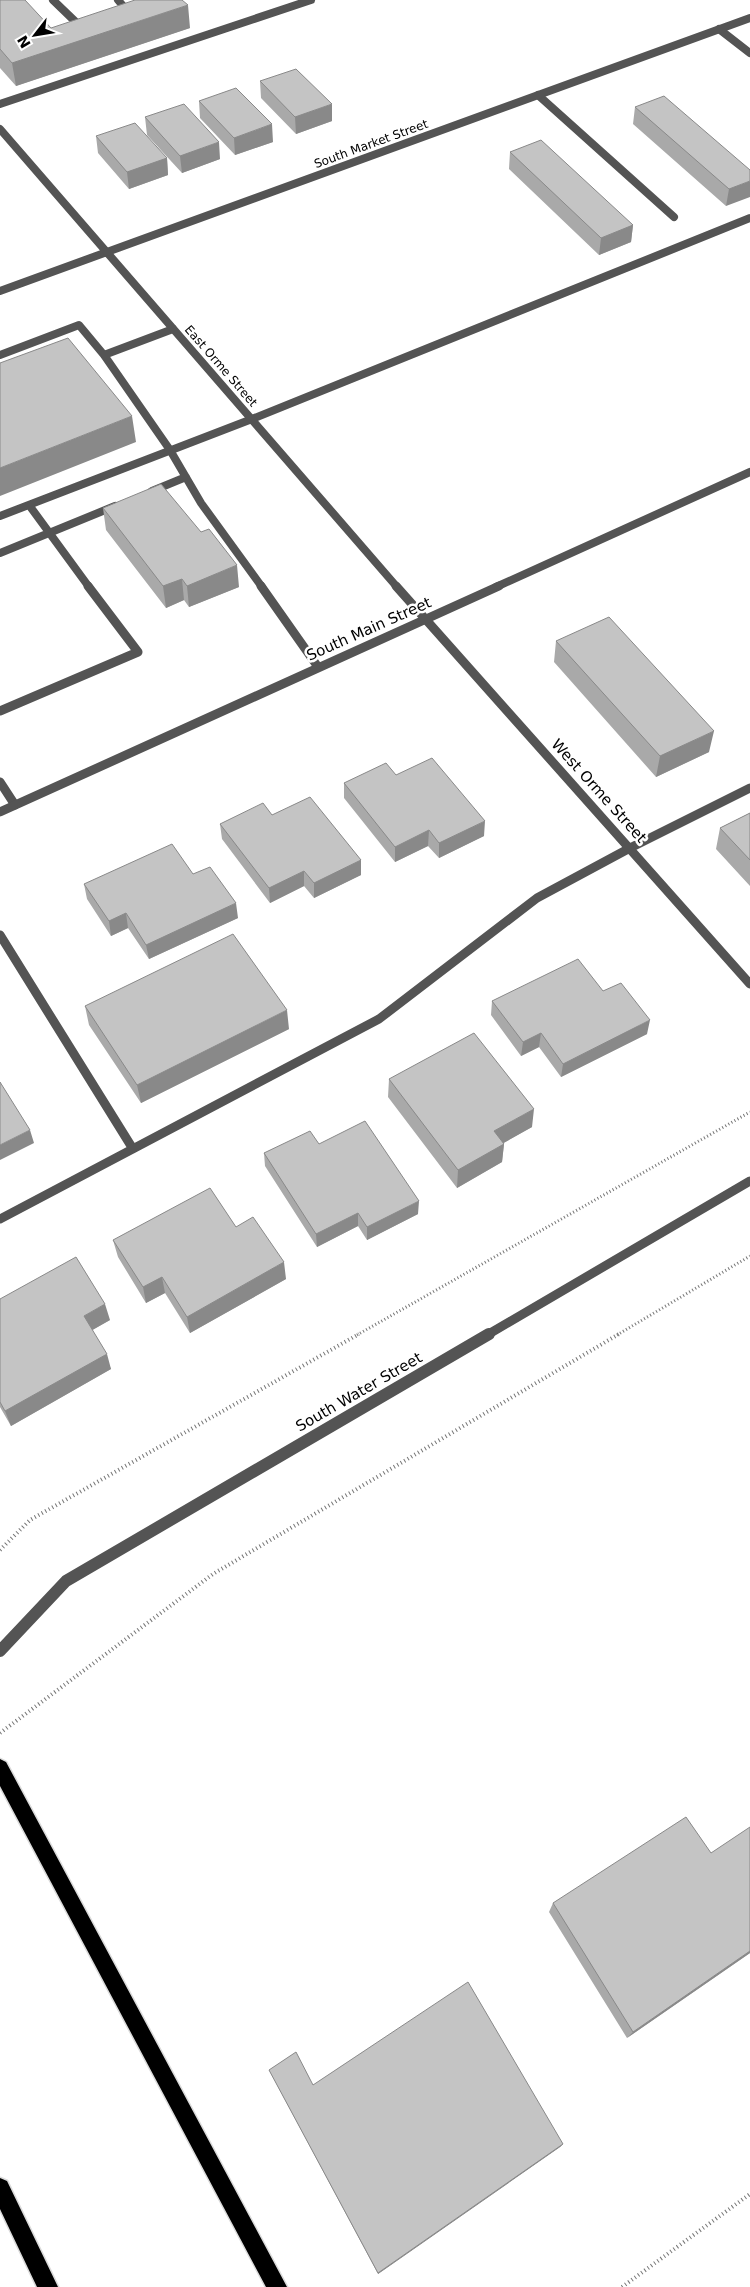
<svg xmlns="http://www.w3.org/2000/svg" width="750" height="2287" font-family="'DejaVu Sans',sans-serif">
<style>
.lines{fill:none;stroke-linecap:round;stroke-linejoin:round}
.motorway-casing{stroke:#dbdbdb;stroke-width:3}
.path-far1{stroke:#767676;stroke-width:3;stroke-dasharray:1 2.5;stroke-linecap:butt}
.path{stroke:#767676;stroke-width:4;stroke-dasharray:1 3;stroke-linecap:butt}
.service-far1{stroke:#545454;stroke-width:8}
.service{stroke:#545454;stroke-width:9}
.minor-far2{stroke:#545454;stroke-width:8}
.minor-far1{stroke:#545454;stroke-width:9}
.minor{stroke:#545454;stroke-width:12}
.tertiary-far1{stroke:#545454;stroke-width:8}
.tertiary{stroke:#545454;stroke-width:9}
.motorway{fill:#000;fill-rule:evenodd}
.wall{fill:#a9a9a9}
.shaded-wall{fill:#898989}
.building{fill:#c4c4c4;stroke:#898989}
.labels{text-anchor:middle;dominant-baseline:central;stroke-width:5;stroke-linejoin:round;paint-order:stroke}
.far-street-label{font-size:12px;fill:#000;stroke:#fff}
.street-label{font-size:15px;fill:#000;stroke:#fff}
</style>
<rect width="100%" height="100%" fill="#fff"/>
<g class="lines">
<!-- motorway casing -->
<g class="motorway-casing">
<path id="motorway" d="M0,1759L6,1762L287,2287H266L0,1786Z
M0,2178L7,2181L58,2287H37L0,2209Z"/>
</g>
<!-- path-far1 -->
<path class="path-far1" d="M357,1335L750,1112
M617,1335L750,1256"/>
<!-- path -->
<path class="path" d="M0,1550L30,1520L359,1334
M0,1733L213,1574L619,1334
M622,2287L750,2194"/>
<!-- service-far1 -->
<path class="service-far1" d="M53,0L83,29
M118,0L129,13
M538,95L674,217
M0,104L311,0
M0,355L79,325L104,355L173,329
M104,355L170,450L201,503L262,587
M152,491L186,477
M29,505L89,587
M0,516L252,419L750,218
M0,553L115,506"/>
<!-- service -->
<path class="service" d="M261,586L318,667
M0,711L138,652L88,586
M0,782L15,805
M0,935L133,1149
M0,1219L379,1019L537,898L630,848L750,788"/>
<!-- minor-far2 -->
<path class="minor-far2" d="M719,29L750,53
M0,129L397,587
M0,291L107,252"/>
<!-- minor-far1 -->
<path class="minor-far1" d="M396,586L750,984
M487,1335L750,1181"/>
<!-- minor -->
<path class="minor" d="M0,1651L66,1581L489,1334"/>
<!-- tertiary-far1 -->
<path class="tertiary-far1" d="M107,252L750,18
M496,587L750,472"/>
<!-- tertiary -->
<path class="tertiary" d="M0,812L499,586"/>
<!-- motorway -->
<use href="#motorway" class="motorway"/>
</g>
<!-- wall -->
<path class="wall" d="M0,0L51,28H190L16,86L0,68Z
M260,81L332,121L296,134L261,98Z
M199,101L273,142L235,155L200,118Z
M635,107L750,170L726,206L633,124Z
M145,117L220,159L182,173L147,135Z
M96,136L167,158L168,175L129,189L98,153Z
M510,152L633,225L631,242L599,255L509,169Z
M103,508L239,587L189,607L184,600L166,608L106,530Z
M556,641L709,752L656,777L554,662Z
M396,775L484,836L439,858L428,846L395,862L344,798V783Z
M750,813V886L716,849L720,828Z
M272,815L361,860V875L314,898L304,886L270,903L222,839L220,824Z
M193,874L238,918L149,959L128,928L111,936L87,899L84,884Z
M603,991L647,1034L561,1077L539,1047L521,1056L491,1015L492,1001Z
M85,1006L289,1029L141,1103L89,1025Z
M389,1079L532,1127L503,1143L504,1144L502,1162L457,1188L388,1097Z
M319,1144L418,1214L367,1240L358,1226L317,1247L265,1166L264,1153Z
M236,1227L286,1279L190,1333L165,1293L146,1303L118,1257L113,1240Z
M0,1299L110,1320L92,1330L111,1369L11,1426L0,1407Z
M711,1853L750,1953L627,2038L549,1912L553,1903Z
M269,2070L313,2085L563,2144L560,2147L378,2274Z"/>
<!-- shaded-wall -->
<path class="shaded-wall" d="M188,5L190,28L16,86L12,63Z
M332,104V121L296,134L295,117Z
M272,124L273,142L235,155L234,138Z
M219,142L220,159L182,173L180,156Z
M167,158L168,175L129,189L127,172Z
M750,181V197L726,206L729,189Z
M633,225L631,242L599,255L601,238Z
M132,416L136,442L0,496V468Z
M237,565L239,587L189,607L187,586Z
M182,579L184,600L166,608L163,586Z
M714,731L709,752L656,777L660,756Z
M485,821L484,836L439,858V843Z
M429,830L428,846L395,862V847Z
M361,860V875L314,898V883Z
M304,871V886L270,903L269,888Z
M236,903L238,918L149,959L146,945Z
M126,913L128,928L111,936L109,921Z
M287,1010L289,1029L141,1103L137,1085Z
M650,1020L647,1034L561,1077L563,1064Z
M541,1033L539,1047L521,1056L523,1042Z
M534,1109L532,1127L493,1149L494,1131Z
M30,1130L34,1143L0,1160V1145Z
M504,1144L502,1162L457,1188L458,1170Z
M419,1201L418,1214L367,1240V1227Z
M358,1213V1226L317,1247L316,1234Z
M284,1262L286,1279L190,1333L187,1317Z
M162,1277L165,1293L146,1303L143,1287Z
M105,1304L110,1320L89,1332L84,1316Z
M107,1354L111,1369L11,1426L5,1411Z
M750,1951V1953L627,2038L633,2032Z
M563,2144L560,2147L378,2274V2273Z"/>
<!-- building -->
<path class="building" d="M0,0H25L51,28L135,0H182L188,5L12,63L0,49Z
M296,69L332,104L295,117L260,81Z
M236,88L272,124L234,138L199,101Z
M664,96L750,170V181L729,189L635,107Z
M184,104L219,142L180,156L145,117Z
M135,123L167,158L127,172L96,136Z
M541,140L633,225L601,238L510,152Z
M68,338L132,416L0,468V363Z
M161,484L201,532L209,529L237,565L187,586L182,579L163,586L103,508Z
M609,617L714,731L660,756L556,641Z
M432,758L485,821L439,843L429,830L395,847L344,783L386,763L396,775Z
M310,797L361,860L314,883L304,871L269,888L220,824L263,803L272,815Z
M750,813V860L720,828Z
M172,844L193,874L210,867L236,903L146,945L126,913L109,921L84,884Z
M233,934L287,1010L137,1085L85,1006Z
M578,959L603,991L621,983L650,1020L563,1064L541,1033L523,1042L492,1001Z
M474,1033L534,1109L494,1131L504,1144L458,1170L389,1079Z
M0,1082L30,1130L0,1145Z
M365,1121L419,1201L367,1227L358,1213L316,1234L264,1153L310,1131L319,1144Z
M210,1188L236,1227L253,1217L284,1262L187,1317L162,1277L143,1287L113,1240Z
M76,1257L105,1304L84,1316L107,1354L5,1411L0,1402V1299Z
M686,1817L711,1853L750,1827V1951L633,2032L553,1903Z
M468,1982L563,2144L378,2273L269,2070L296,2052L313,2085Z"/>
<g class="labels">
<!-- far-street labels -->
<g class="far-street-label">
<text transform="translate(371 144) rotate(-20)">South Market Street</text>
<text transform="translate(221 366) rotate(49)">East Orme Street</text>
</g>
<!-- street labels -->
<g class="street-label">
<text transform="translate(369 629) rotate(-24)">South Main Street</text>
<text transform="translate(599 791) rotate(48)">West Orme Street</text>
<text transform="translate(359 1392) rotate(-30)">South Water Street</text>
</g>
</g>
<!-- north arrow -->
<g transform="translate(35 35) rotate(239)" stroke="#ffffff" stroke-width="4" paint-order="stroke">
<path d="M0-4L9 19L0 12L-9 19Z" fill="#000000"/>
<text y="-8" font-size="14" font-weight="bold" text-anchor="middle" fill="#000000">N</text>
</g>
</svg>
